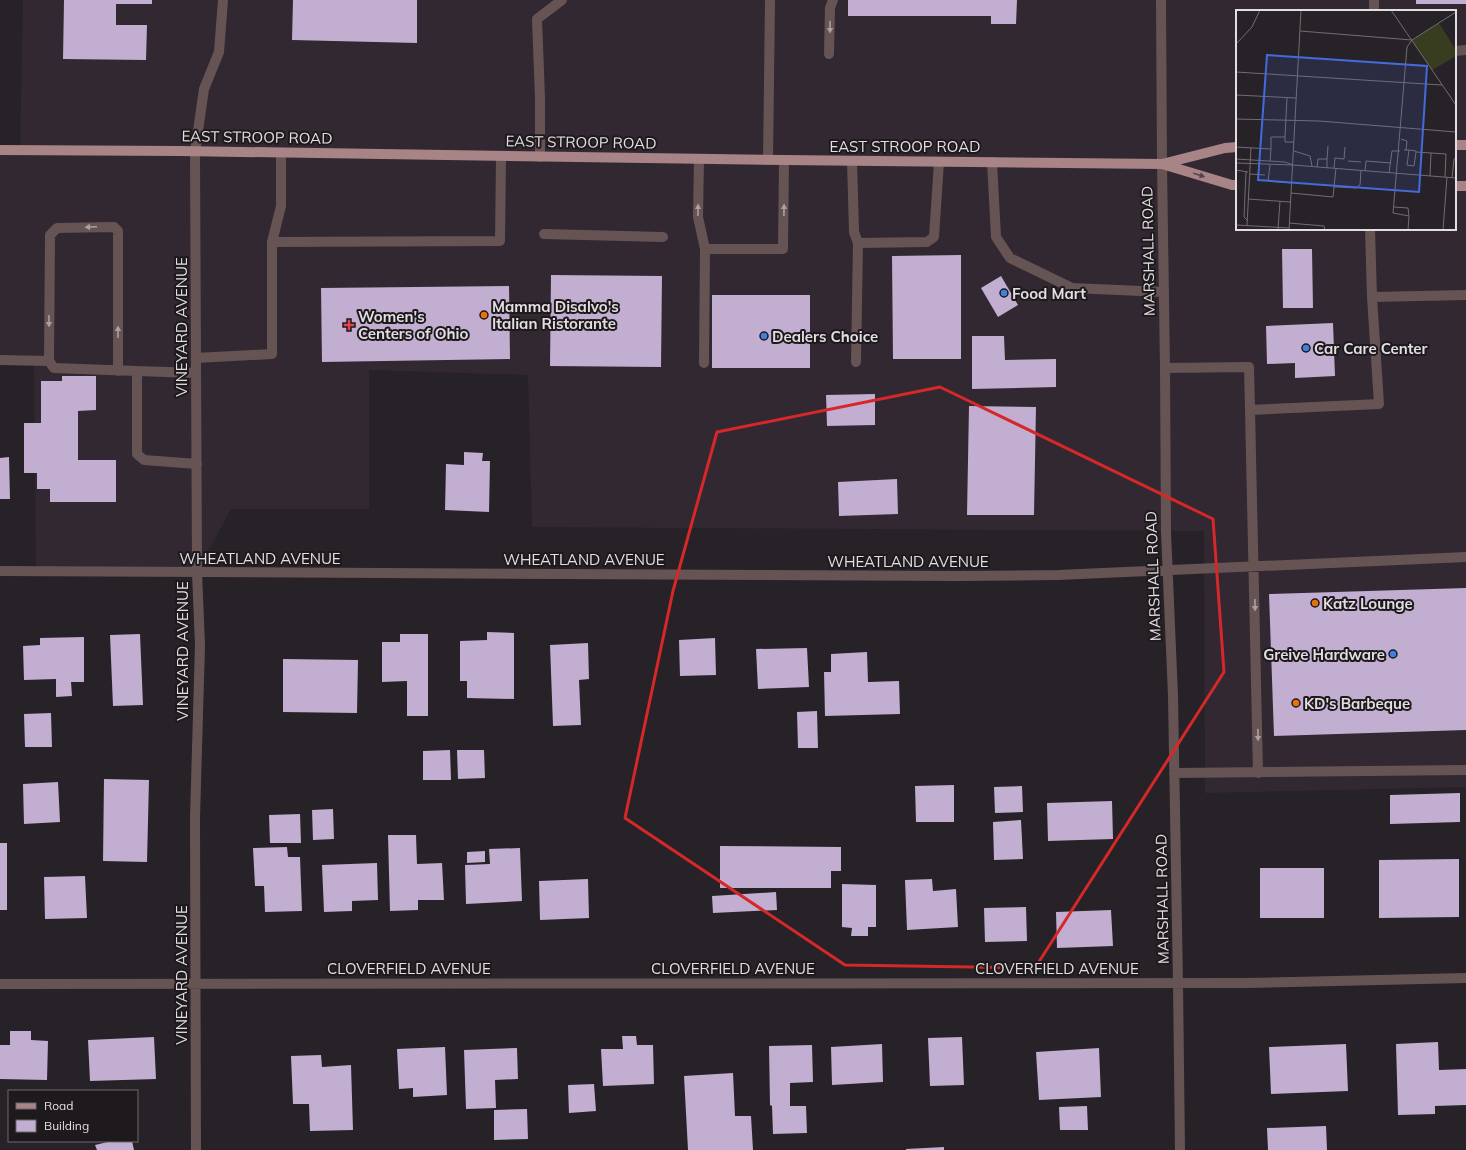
<svg xmlns="http://www.w3.org/2000/svg" width="1466" height="1150" font-family="Mulish,sans-serif">
<style>
.built{fill:#322831;fill-rule:evenodd}
.building{fill:#c1aed0}
.lines{fill:none;stroke-linecap:round;stroke-linejoin:round}
.minor{stroke:#665455;stroke-width:10}
.major{stroke:#a88486;stroke-width:10}
.oneway{fill:#aaa0a2}
.oneway2{fill:#554447}
.marked{fill:none;stroke:#d62828;stroke-width:3;stroke-linejoin:round}
.shop-dot{fill:#3f7fe0;stroke:#1e191d;stroke-width:1.5}
.food-dot{fill:#e8710a;stroke:#1e191d;stroke-width:1.5}
.health-dot{fill:#e0444e;stroke:#1e191d;stroke-width:1.5}
.labels{text-anchor:middle;dominant-baseline:central;stroke-width:4;stroke-linejoin:round;paint-order:stroke}
.street-label{font-size:15px;fill:#e2dee1;stroke:#1e191d}
.poi-label{font-size:15px;font-weight:bold;fill:#e2dee1;stroke:#1e191d;text-anchor:start}
.inset-road{fill:none;stroke:#726d71;stroke-width:1}
.view{fill:#446bda;fill-opacity:0.15;stroke:#446bda;stroke-width:2}
.inset-edge{fill:none;stroke:#e2dee1;stroke-width:2}
</style>
<rect width="100%" height="100%" fill="#272227"/>
<!-- built -->
<path class="built" d="M23,0H1466V787L1205,793L1204,531L532,527L528,375L369,370V509H231L197,572L36,571L34,361H0V150H20ZM1237,11H1455V229H1237Z"/>
<!-- building -->
<path class="building" d="M64,0H152V4H116V25H147L146,60L63,59Z
M293,0H417V43L292,40Z
M848,0H1017L1016,24H991V16H848Z
M1416,0H1466V4H1416Z
M1282,249H1312L1313,308H1283Z
M961,255V359H893L892,256Z
M551,275L662,276L661,367L550,366Z
M1001,276L1018,305L998,317L981,288Z
M509,286L510,359L322,362L321,288Z
M712,295H810V368H712Z
M1333,323L1335,376L1295,378V363L1267,364L1266,326Z
M972,336H1004L1005,360L1056,359V387L972,389Z
M62,376H96V410L78,411V460H116V502H50V489H37V473H24V423H41V381H62Z
M875,394V425L827,426L826,395Z
M969,406L1036,407L1034,515H967Z
M464,452L483,453L482,461H490L489,512L445,510L446,464L464,465Z
M9,457L10,499H0V458Z
M897,479L898,514L839,516L838,482Z
M1466,588V730L1274,736L1269,594Z
M487,632L514,633V699L467,698V681H460V641L487,640Z
M140,634L143,705L113,706L110,635Z
M400,634H428V716H407V681L382,682V642H400Z
M84,637V682H71L72,696L56,697V679L24,680L23,646L40,645V638Z
M715,638L716,675L680,676L679,640Z
M588,643L589,679L579,680L581,725L553,726L550,645Z
M807,648L809,687L758,689L756,649Z
M867,652L868,682L899,681L900,714L825,716L824,672H831V654Z
M283,659L358,660L357,713L283,712Z
M817,711L818,748H798L797,712Z
M51,713L52,747H25L24,714Z
M450,750L451,780H423V751Z
M457,750H484L485,778L458,779Z
M104,779L149,780L147,862L103,861Z
M58,782L60,822L24,824L23,784Z
M954,785V822H916L915,786Z
M1022,786L1023,812L995,813L994,787Z
M1460,793V822L1390,824V795Z
M1112,801L1113,839L1048,841L1047,803Z
M333,809L334,839L313,840L312,810Z
M300,814L301,843H270L269,815Z
M1021,820L1023,859L994,860L993,822Z
M388,835H416L417,864L442,863L444,900H418V910L390,911Z
M0,843H7V910H0Z
M720,846L841,847V871H831V888H720Z
M287,847L288,857H300L302,911L265,912L264,886H255L253,848Z
M520,848L522,901L466,904L465,865L490,864L489,849Z
M485,851V862L467,863V852Z
M1459,859V917L1379,918V860Z
M377,863L378,900L352,901V911L324,912L322,865Z
M1260,868H1324V918H1260Z
M85,876L87,918L45,919L44,877Z
M588,879L589,918L540,920L539,881Z
M932,879L933,891L956,889L958,927L907,930L905,880Z
M842,884L876,885V927H868V936H851L852,928L842,927Z
M776,892L777,910L713,913L712,896Z
M1026,907L1027,941L985,942L984,908Z
M1111,910L1113,946L1057,948L1056,912Z
M10,1031H31V1040L48,1041L47,1080L0,1079V1045H10Z
M622,1036H636L637,1045H653L654,1084L603,1086L601,1049H623Z
M154,1037L156,1079L90,1081L88,1040Z
M962,1037L964,1085L930,1086L928,1038Z
M1438,1042L1439,1070L1466,1069V1105L1435,1106V1114L1398,1115L1396,1044Z
M882,1044L883,1082L832,1085L831,1047Z
M1346,1044L1348,1091L1271,1094L1269,1047Z
M812,1045L813,1082L790,1083V1106H806L807,1133L773,1134L772,1106L770,1105L769,1046Z
M445,1047L447,1095L413,1097V1088L399,1089L397,1049Z
M517,1048L518,1079L495,1080L496,1108L466,1109L464,1050Z
M1099,1048L1101,1097L1039,1100L1036,1052Z
M321,1055L322,1067L351,1065L353,1130L310,1131L309,1104H293L291,1056Z
M733,1073L735,1116H751L753,1150H688L684,1076Z
M594,1084L596,1111L569,1113L568,1085Z
M1087,1106L1088,1130H1060L1059,1107Z
M527,1109L528,1139L494,1140V1110Z
M1326,1126L1327,1150H1268L1267,1128Z
M112,1141H132L134,1150H97L95,1145Z
M944,1147V1150H906V1149Z"/>
<g class="lines">
<!-- minor -->
<path class="minor" d="M1161,0L1162,164L1165,368L1166,532L1173,696L1178,983L1180,1150
M1374,0V11
M1455,51L1466,50
M829,54L830,8L833,0
M540,157V98L537,19L562,0
M699,159L698,217L705,249
M768,160L770,0
M852,161L854,232L858,243L927,242L934,237L939,162
M992,162L996,237L1010,258L1072,288L1164,292
M1370,229L1372,297L1466,295
M544,234L663,237
M272,242L500,241L501,156
M196,358L272,354V242L281,206V153
M0,360L49,361
M856,362L858,243
M704,363L705,249H783L784,160
M1165,368L1249,367L1250,410L1379,404L1372,297
M118,371V231L114,227L57,228L50,235L49,361L54,368L137,371
M196,373L137,371V454L144,460L197,464
M1250,410L1258,773
M0,571L957,576L1058,575L1466,557
M1174,773L1466,770
M0,984L1246,983L1466,978
M196,1150L195,818L200,645L197,572L195,152L204,89L219,52L223,0"/>
<!-- major -->
<path class="major" d="M1455,145H1466
M0,150L180,151L784,160L1162,164L1225,148L1237,147
M1162,164L1232,185H1237
M1455,186H1466"/>
</g>
<!-- one-way arrows -->
<defs><path id="oneway-solid" d="M-6-.8H1V-3.2L6.5 0L1 3.2V.8H-6Z"/></defs>
<g class="oneway">
<use href="#oneway-solid" transform="translate(830 27) rotate(90)"/>
<use href="#oneway-solid" transform="translate(698 210) rotate(-89)"/>
<use href="#oneway-solid" transform="translate(784 210) rotate(-89)"/>
<use href="#oneway-solid" transform="translate(91 227) rotate(178)"/>
<use href="#oneway-solid" transform="translate(49 321) rotate(90)"/>
<use href="#oneway-solid" transform="translate(118 332) rotate(-90)"/>
<use href="#oneway-solid" transform="translate(1255 605) rotate(89)"/>
<use href="#oneway-solid" transform="translate(1258 735) rotate(89)"/>
</g>
<use class="oneway2" href="#oneway-solid" transform="translate(1199 175) rotate(17)"/>
<!-- marked area -->
<path class="marked" d="M940,387L1213,519L1224,672L1035,968L845,965L625,818L673,591L717,432Z"/>
<!-- markers -->
<g class="shop-dot">
<circle cx="1004" cy="293" r="4"/>
<circle cx="764" cy="336" r="4"/>
<circle cx="1306" cy="348" r="4"/>
<circle cx="1393" cy="654" r="4"/>
</g>
<g class="food-dot">
<circle cx="484" cy="315" r="4"/>
<circle cx="1315" cy="603" r="4"/>
<circle cx="1296" cy="703" r="4"/>
</g>
<path class="health-dot" d="M347 319h4v4h4v4h-4v4h-4v-4h-4v-4h4z"/>
<g class="labels">
<!-- street labels -->
<g class="street-label">
<text transform="translate(257 137) rotate(1)">EAST STROOP ROAD</text>
<text transform="translate(581 142) rotate(1)">EAST STROOP ROAD</text>
<text x="905" y="146">EAST STROOP ROAD</text>
<text transform="translate(1148 251) rotate(-91)">MARSHALL ROAD</text>
<text transform="translate(181 327) rotate(-90)">VINEYARD AVENUE</text>
<text x="260" y="558">WHEATLAND AVENUE</text>
<text x="584" y="559">WHEATLAND AVENUE</text>
<text x="908" y="561">WHEATLAND AVENUE</text>
<text transform="translate(1153 576) rotate(-92)">MARSHALL ROAD</text>
<text transform="translate(182 651) rotate(-90)">VINEYARD AVENUE</text>
<text transform="translate(1162 899) rotate(-91)">MARSHALL ROAD</text>
<text x="409" y="968">CLOVERFIELD AVENUE</text>
<text x="733" y="968">CLOVERFIELD AVENUE</text>
<text x="1057" y="968">CLOVERFIELD AVENUE</text>
<text transform="translate(181 975) rotate(-90)">VINEYARD AVENUE</text>
</g>
<!-- poi labels -->
<g class="poi-label">
<text x="1012" y="293">Food Mart</text>
<text x="492" y="306">Mamma Disalvo's<tspan x="492" dy="17">Italian Ristorante</tspan></text>
<text x="358" y="316">Women's<tspan x="358" dy="17">Centers of Ohio</tspan></text>
<text x="772" y="336">Dealers Choice</text>
<text x="1314" y="348">Car Care Center</text>
<text x="1323" y="603">Katz Lounge</text>
<text x="1385" y="654" text-anchor="end">Greive Hardware</text>
<text x="1304" y="703">KD's Barbeque</text>
</g>
</g>
<!-- overview -->
<g transform="translate(1236 10)">
<rect width="220" height="220" fill="#272227"/>
<path d="M203,13L220,40V46L196,60L176,30Z" fill="#383d20"/>
<path class="inset-road" d="M155,0L220,95M64,21L176,30M0,34L16,17L24,0M0,62L206,75M0,85L60,88M0,109L83,111L220,122M49,127L51,88M165,129L171,131L170,140H168M0,137L35,139L34,151M35,139V127H49V132H58M170,140H173L180,141V142L178,156L171,155L173,140M58,141L74,146L76,156M180,142L210,144L209,167M0,149L49,152L57,155M91,149L92,136M112,151L125,152M0,153L57,155L220,168M34,155L32,171L56,173M81,157L82,149H91V158M98,158L99,148L108,149L109,137M100,158L98,177H102L120,178L124,175L125,160M0,160L12,162M129,161L130,151L155,153M10,162L8,207L11,210M153,163L156,141H164M14,164L29,165M194,166L195,143M216,168L218,149L220,148M55,183L97,187L98,177M12,189L54,192M158,197L172,198L173,206M53,213L88,216L89,220M0,215L53,218M11,216L15,138M42,219L44,191M53,220L65,0M172,220L173,206L157,203L171,37L176,30L220,2M207,220L211,167"/>
<path class="view" d="M31,45L191,56L183,182L22,170Z"/>
<rect width="220" height="220" class="inset-edge"/>
</g>
<!-- legend -->
<rect x="8" y="1090" width="130" height="52" fill="#1e191d" stroke="#6c686b"/>
<rect x="16" y="1103" width="20" height="6" fill="#a88486" stroke="#6c686b"/>
<text x="44" y="1110" font-size="12" fill="#e2dee1">Road</text>
<rect x="16" y="1120" width="20" height="12" fill="#c1aed0" stroke="#6c686b"/>
<text x="44" y="1130" font-size="12" fill="#e2dee1">Building</text>
</svg>
